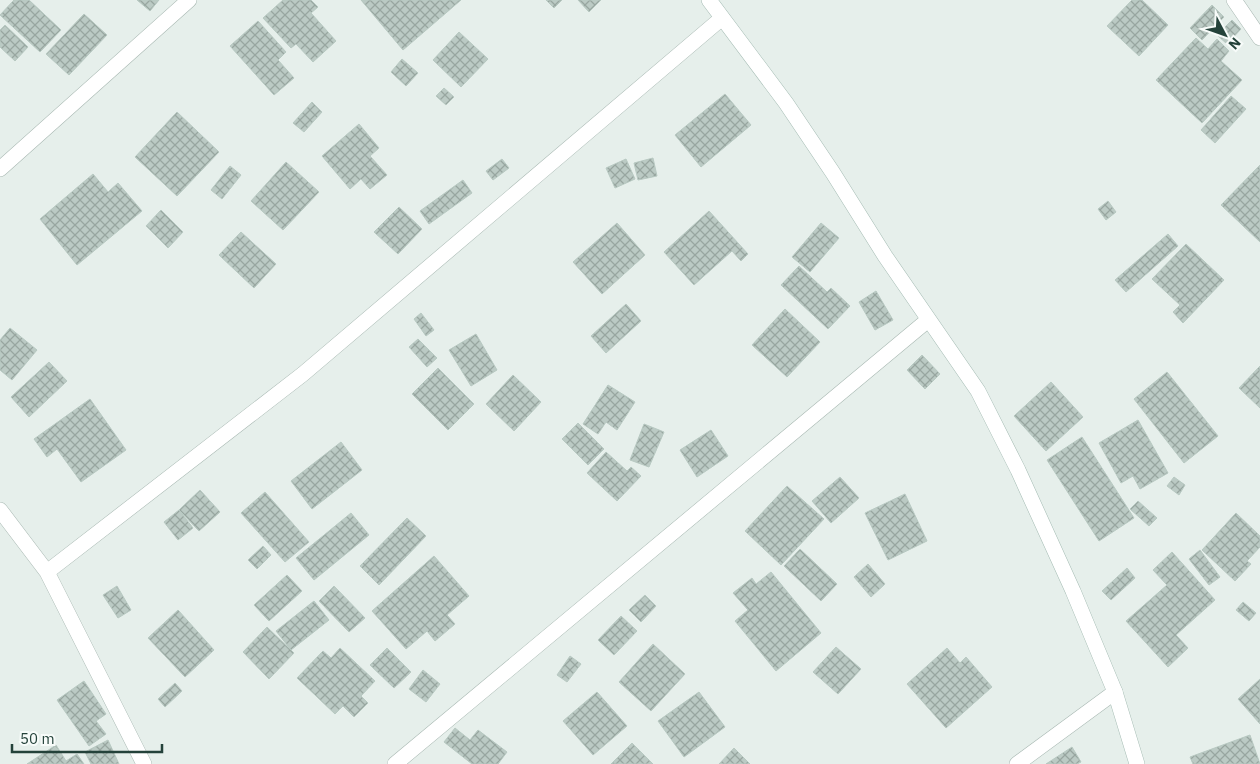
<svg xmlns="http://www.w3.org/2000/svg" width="1260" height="764" font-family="'IBM Plex Sans',sans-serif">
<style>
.building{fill:url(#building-cross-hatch);stroke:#b8c9c2}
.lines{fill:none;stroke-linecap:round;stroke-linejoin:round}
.street-casing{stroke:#a8b8b2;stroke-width:16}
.secondary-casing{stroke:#a4bbb3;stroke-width:16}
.street{stroke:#fff;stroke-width:15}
.secondary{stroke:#fff;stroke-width:15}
</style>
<defs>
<pattern id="building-cross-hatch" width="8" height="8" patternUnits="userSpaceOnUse" patternTransform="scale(1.25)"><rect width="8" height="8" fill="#bbcac4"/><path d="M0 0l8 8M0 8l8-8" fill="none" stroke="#98a6a0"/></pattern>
</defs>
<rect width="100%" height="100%" fill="#e6efeb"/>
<!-- building -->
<path class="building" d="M14,0H29L61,30L40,52L0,15Z
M137,0H159L150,11Z
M283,0H311L318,7L311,13L336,41L313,62L296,44L291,48L263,18Z
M361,0H461L403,50Z
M546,0H562L554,8Z
M578,0H601L589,12Z
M1132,0H1142L1168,25L1139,56L1107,26Z
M1212,5L1224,17L1202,40L1190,28Z
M84,14L107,35L69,75L46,54Z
M1232,20L1241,29L1227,44L1217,35Z
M258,21L286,52L278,60L294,78L274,95L230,46Z
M5,25L28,47L15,61L0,47V30Z
M459,32L488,59L461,87L433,60Z
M1196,38L1208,49L1217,39L1229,51L1221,61L1242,80L1202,123L1156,80Z
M402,59L418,73L406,86L391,72Z
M444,88L454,97L446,105L436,96Z
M725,94L751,125L701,167L675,135Z
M1231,96L1246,109L1215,143L1201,130Z
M312,102L322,112L304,132L293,123Z
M177,112L219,152L177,196L135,157Z
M359,124L379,148L370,156L387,175L370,189L361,179L350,189L322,156Z
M653,158L657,176L638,180L634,163Z
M502,159L509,168L493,180L486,171Z
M626,159L635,179L615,188L606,168Z
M286,162L319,192L283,230L251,201Z
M1260,165V242L1221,205Z
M230,166L241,175L222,199L211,190Z
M93,174L108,192L118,183L142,211L77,265L40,219Z
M463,180L472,193L429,224L420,211Z
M1108,201L1116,212L1106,220L1098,209Z
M399,207L422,229L398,254L374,232Z
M161,210L183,232L168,248L146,226Z
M709,211L748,254L741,261L732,251L694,285L664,252Z
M617,223L645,255L602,294L573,262Z
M821,223L839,238L810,272L792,257Z
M241,232L276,264L254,288L219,255Z
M1168,234L1178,246L1126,292L1115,280Z
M1186,244L1224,280L1183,323L1173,312L1180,305L1152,279Z
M799,266L827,292L831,288L850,306L828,329L781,285Z
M876,291L893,320L875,330L859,302Z
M626,304L641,321L606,353L591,336Z
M785,309L820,342L787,377L752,345Z
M421,313L434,330L426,336L414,319Z
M10,328L37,350L12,380L0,370V340Z
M476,334L497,370L471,386L449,350Z
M418,339L437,358L427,367L409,347Z
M922,355L940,374L925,389L907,370Z
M49,362L67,381L29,417L11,397Z
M1260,366V408L1239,388Z
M438,368L474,404L448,430L412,394Z
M1167,372L1218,436L1184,463L1134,399Z
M513,375L541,402L514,431L486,404Z
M1051,382L1083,417L1046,451L1014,416Z
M608,385L635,402L617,430L606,422L598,434L583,424Z
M90,399L126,450L81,482L57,449L47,457L34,439Z
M1138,420L1168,473L1140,489L1133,476L1121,483L1099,443Z
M578,423L604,449L588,465L562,439Z
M644,424L664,432L649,467L630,460Z
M711,430L728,456L697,477L680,450Z
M1082,437L1134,518L1099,541L1047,460Z
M341,442L362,470L312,509L291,481Z
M606,452L627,471L631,467L641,476L617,501L587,473Z
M840,477L859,498L831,523L812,501Z
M1174,477L1185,485L1179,495L1167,486Z
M787,486L824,519L781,565L745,531Z
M200,490L220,512L199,531L179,510Z
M265,492L309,542L285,562L241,513Z
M905,494L927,541L888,560L865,513Z
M1138,501L1157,518L1149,526L1130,509Z
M179,510L193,528L178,540L164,522Z
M351,513L369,535L314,580L296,558Z
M1236,513L1260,536V547L1247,561L1251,564L1235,581L1202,550Z
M407,518L426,536L379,585L360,566Z
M263,546L271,555L257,569L248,560Z
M800,549L837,584L821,601L784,566Z
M1200,550L1220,577L1209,585L1189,559Z
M1172,552L1215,600L1176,635L1188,648L1168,667L1126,621L1167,585L1153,570Z
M434,556L469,596L447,615L455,624L435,641L427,631L406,649L372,611Z
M868,564L885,584L871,597L854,577Z
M1127,568L1135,578L1111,600L1102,591Z
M771,572L821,633L776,671L735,621L748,610L733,593L752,578L756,584Z
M287,575L302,591L269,621L254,605Z
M117,586L131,610L118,618L103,595Z
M334,586L365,618L349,632L319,601Z
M645,595L656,606L641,622L629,610Z
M314,601L329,620L291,650L276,631Z
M1243,602L1256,613L1249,621L1236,610Z
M178,610L214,650L185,677L148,638Z
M621,616L637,631L614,655L598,640Z
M267,627L294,653L269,679L243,652Z
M653,644L685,674L651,711L619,682Z
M836,647L861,669L838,694L813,672Z
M340,648L375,681L361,696L368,703L354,717L343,706L335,714L297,678L323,651L331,658Z
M387,648L411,672L394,688L370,665Z
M947,648L960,663L966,657L992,687L946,728L907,684Z
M570,656L581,664L567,682L557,675Z
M423,670L440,684L426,702L409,689Z
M1260,679V724L1238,699Z
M84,681L106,714L96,721L106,734L89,746L57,700Z
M175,683L182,691L165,707L158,699Z
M597,692L627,726L593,755L563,721Z
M699,692L725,727L684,757L658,721Z
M455,728L470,740L478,730L507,752L498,764H472L444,742Z
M1250,735L1260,764H1193L1190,757Z
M108,740L119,764H91L85,752Z
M632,743L653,764H611Z
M56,745L66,761L77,754L84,764H27Z
M1072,747L1081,762L1077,764H1046Z
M734,748L750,764H719Z"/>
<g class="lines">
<!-- street casing -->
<g class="street-casing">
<path id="street" d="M1234,0L1260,38
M0,169L189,0
M0,510L47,572L144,764
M47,572L303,374L722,18
M395,764L928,320
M1017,764L1115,692"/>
</g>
<!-- secondary casing -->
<g class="secondary-casing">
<path id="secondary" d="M709,0L786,103L833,173L885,256L978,391L1018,470L1073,591L1115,692L1137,764"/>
</g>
<!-- street -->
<use href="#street" class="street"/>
<!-- secondary -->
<use href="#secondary" class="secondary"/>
</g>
<!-- north arrow -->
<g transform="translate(1225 35) rotate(131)" stroke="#f7fbf9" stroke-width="4" paint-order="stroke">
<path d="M0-4L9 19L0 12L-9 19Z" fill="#24423a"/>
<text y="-8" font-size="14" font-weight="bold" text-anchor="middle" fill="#24423a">N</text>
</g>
<!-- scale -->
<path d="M12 744v8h150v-8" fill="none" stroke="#24423a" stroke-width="2.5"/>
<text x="20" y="744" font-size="15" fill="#24423a" stroke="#f7fbf9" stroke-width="4" paint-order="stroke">50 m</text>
</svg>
